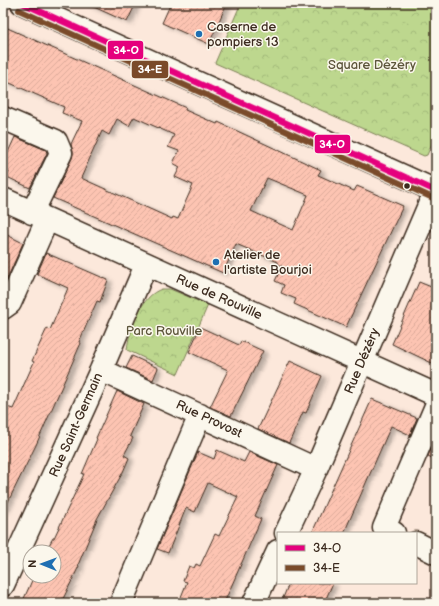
<svg xmlns="http://www.w3.org/2000/svg" width="439" height="606" font-family="'Balsamiq Sans',sans-serif">
<style>
.park{fill:url(#park-crowns);stroke:#7c8056}
.building{fill:url(#building-hatch);stroke:#3b2a1e;fill-rule:evenodd;filter:url(#shadow)}
.lines{fill:none;stroke-linecap:round;stroke-linejoin:round}
.minor-casing{stroke:#3b2a1e;stroke-width:25}
.minor{stroke:#fbf7ec;stroke-width:22}
.bus-1-casing{stroke:#fbf7ec;stroke-width:9}
.bus-2-casing{stroke:#fbf7ec;stroke-width:9}
.bus-1{stroke:#e5007d;stroke-width:6}
.bus-2{stroke:#7a4b2a;stroke-width:6}
.poi-dot{fill:#1f6fb2;stroke:#fbf7ec;stroke-width:1.5}
.bus-dot{fill:#3b2a1e;stroke:#fbf7ec;stroke-width:1.5}
.labels{text-anchor:middle;dominant-baseline:central;stroke-width:3;stroke-linejoin:round;paint-order:stroke}
.poi-label{font-size:13px;fill:#3b2a1e;stroke:#fbf7ec;text-anchor:start}
.park-label{font-size:13px;fill:#5c553a;stroke:#fbf7ec}
.street-label{font-size:13px;fill:#3b2a1e;stroke:#fbf7ec}
.line-badge{stroke:#fbf7ec;stroke-width:1.5}
.badge-label{font-size:11px;text-anchor:middle;font-weight:bold;fill:#fff}
</style>
<defs>
<pattern id="park-crowns" width="20" height="18" patternUnits="userSpaceOnUse"><rect width="20" height="18" fill="#bdd78e"/><path d="M2 6a3 3 0 1 1 6 0M12 15a3 3 0 1 1 6 0" fill="none" stroke="#a3b97a"/></pattern>
<pattern id="building-hatch" width="6" height="6" patternUnits="userSpaceOnUse"><rect width="6" height="6" fill="#fdc4b2"/><path d="M-1 1l2-2M0 6l6-6M5 7l2-2" fill="none" stroke="#daa999"/></pattern>
<filter id="shadow"><feDropShadow dx="4.5" dy="2.5" stdDeviation="2" flood-color="#0004"/></filter>
</defs>
<rect width="100%" height="100%" fill="#fce8db"/>
<filter id="ink" filterUnits="userSpaceOnUse"><feTurbulence type="fractalNoise" baseFrequency=".025" numOctaves="2"/><feDisplacementMap in="SourceGraphic" scale="8" xChannelSelector="R" yChannelSelector="G"/><feConvolveMatrix kernelMatrix="1 2 1 2 8 2 1 2 1" color-interpolation-filters="sRGB"/></filter>
<g filter="url(#ink)">
<!-- park -->
<path class="park" d="M241,3H436V135L427,155L424,156L215,63Z
M162,289H170L208,305L178,374L127,350C129,330 141,295 162,289Z"/>
<!-- building -->
<path class="building" d="M85,3H136L127,22Z
M171,3H227L209,44L162,23Z
M3,26L186,108L185,110L217,124L218,122L321,170L318,175L354,191L357,186L403,206L346,327L294,304L296,299L281,293L284,285L275,281L282,266L278,264V262L236,244L223,273L53,198L72,158L73,153L71,144L82,121L62,113L64,107L3,80ZM134,117L174,135L168,147L179,151L173,163L180,167L175,177L193,185L178,219L173,217L172,219L81,178L102,131L109,135L117,119L129,126ZM267,178L308,195L293,230L251,211Z
M15,137L46,150L47,153L30,188L7,177L9,172L3,169V163Z
M3,233L23,243L3,288Z
M46,253L108,280L100,302L97,301L79,342L81,343L36,445L3,512V417L7,407L13,409L34,362L32,361L47,328L50,330L68,288L37,274Z
M419,282L436,289V365L392,344Z
M200,327L239,345L241,341L263,351L231,416L210,407L228,370L189,352Z
M132,356L158,368L153,380L126,368Z
M290,361L322,376L306,413L303,412L289,443L258,429Z
M117,391L144,404L130,436L133,438L124,455L129,458L123,472L97,519L78,565L79,566L61,603H22L34,576H54V552H45L53,538H54L84,474H82L97,439L96,438Z
M372,399L417,418L410,435L391,426L344,533H312Z
M436,438V460L428,456Z
M217,450L244,462L249,452L278,465L255,516L261,519L224,603H186L187,600L181,597L187,582L183,581L189,566L194,568L196,564L200,566L215,534L219,536L238,497L208,483L195,512L186,508L168,553L157,549L198,452L214,459Z
M289,583H333L324,603H281Z"/>
<g class="lines">
<!-- minor casing -->
<g class="minor-casing">
<path id="minor" d="M22,3L436,191
M3,118L56,141L61,153L32,213
M3,199L436,395
M3,308L10,303L47,220
M101,370L316,469
M286,533L316,469L436,189
M394,533L384,528L436,406
M416,543L436,553
M3,585L101,370L146,265
M121,603L200,415
M254,603L278,551"/>
</g>
<!-- minor -->
<use href="#minor" class="minor"/>
<!-- bus-1 casing -->
<g class="bus-1-casing">
<path id="bus-1" d="M22,3L436,191"/>
</g>
<!-- bus-2 casing -->
<g class="bus-2-casing">
<path id="bus-2" d="M19,10L433,198"/>
</g>
<!-- bus-1 -->
<use href="#bus-1" class="bus-1"/>
<!-- bus-2 -->
<use href="#bus-2" class="bus-2"/>
</g>
</g>
<!-- markers -->
<g class="poi-dot">
<circle cx="199" cy="34" r="4"/>
<circle cx="216" cy="262" r="4"/>
</g>
<circle class="bus-dot" cx="407" cy="186" r="3.5"/>
<g class="labels">
<!-- poi labels -->
<g class="poi-label">
<text x="207" y="27">Caserne de<tspan x="207" dy="15">pompiers 13</tspan></text>
<text x="224" y="255">Atelier de<tspan x="224" dy="15">l'artiste Bourjoi</tspan></text>
</g>
<!-- park labels -->
<g class="park-label">
<text x="372" y="65">Square Dézéry</text>
<text x="164" y="331">Parc Rouville</text>
</g>
<!-- street labels -->
<g class="street-label">
<text transform="translate(219 297) rotate(24)">Rue de Rouville</text>
<text transform="translate(362 361) rotate(-67)">Rue Dézéry</text>
<text transform="translate(209 419) rotate(25)">Rue Provost</text>
<text transform="translate(76 425) rotate(-66)">Rue Saint-Germain</text>
</g>
</g>
<g class="line-badge">
<rect x="107" y="40" width="37" height="20" rx="4" fill="#e5007d"/>
<rect x="131" y="60" width="38" height="19" rx="4" fill="#7a4b2a"/>
<rect x="314" y="134" width="37" height="20" rx="4" fill="#e5007d"/>
</g>
<g class="badge-label">
<text x="126" y="54">34-O</text>
<text x="150" y="73">34-E</text>
<text x="332" y="148">34-O</text>
</g>
<!-- margin -->
<rect width="439" height="606" fill="none" stroke="#fbf7ec" stroke-width="16"/>
<rect x="8" y="8" width="423" height="590" fill="none" stroke="#3b2a1e" stroke-width="1.5" filter="url(#ink)"/>
<!-- legend -->
<rect x="277" y="532" width="140" height="52" fill="#fbf7ec" stroke="#aea59a"/>
<rect x="285" y="545" width="20" height="6" fill="#e5007d" stroke="#aea59a"/>
<text x="313" y="552" font-size="12" fill="#3b2a1e">34-O</text>
<rect x="285" y="565" width="20" height="6" fill="#7a4b2a" stroke="#aea59a"/>
<text x="313" y="572" font-size="12" fill="#3b2a1e">34-E</text>
<!-- north arrow -->
<g transform="translate(42 564) rotate(271)"><circle r="19" fill="#fbf7ec" stroke="#aea59a"/>
<path d="M0-3L7 15L0 10L-7 15Z" fill="#1f6fb2"/>
<text y="-6" font-size="11" font-weight="bold" text-anchor="middle" fill="#3b2a1e">N</text>
</g>
</svg>
